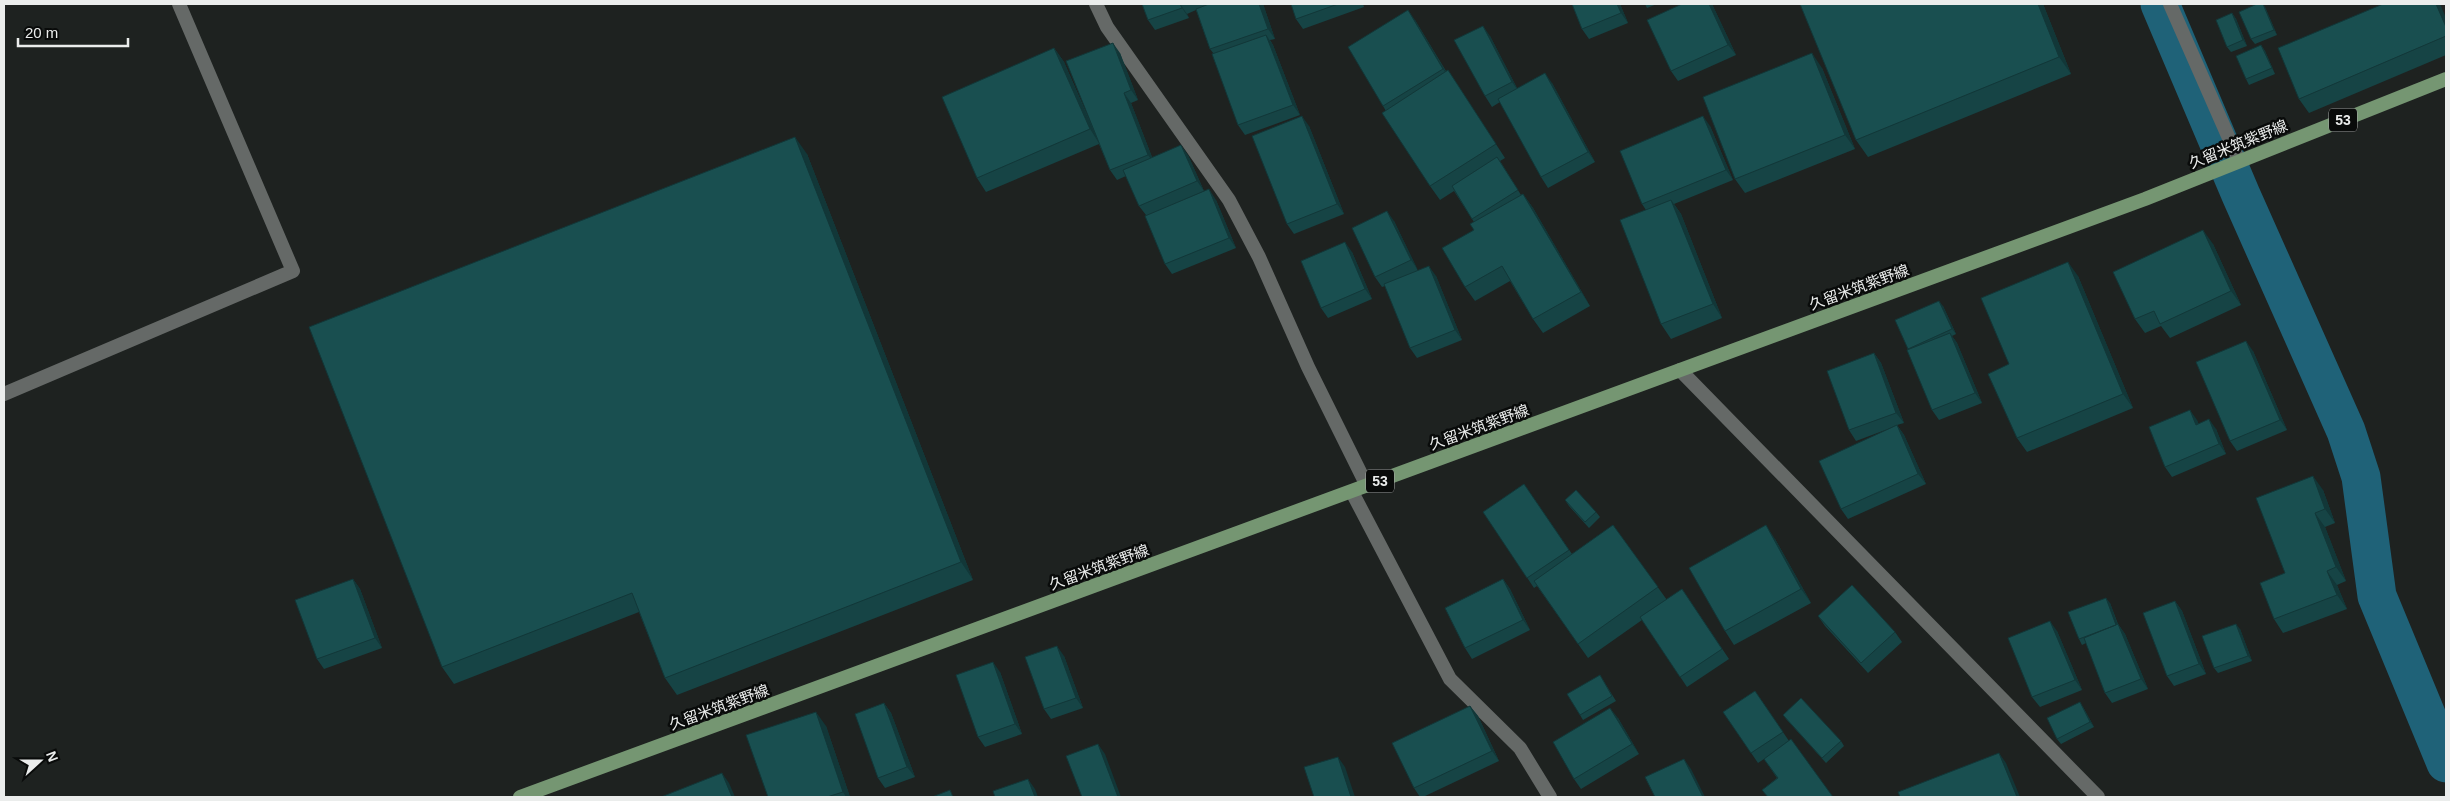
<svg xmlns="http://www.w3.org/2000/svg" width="2450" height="801" font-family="Helvetica,'Noto Sans JP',sans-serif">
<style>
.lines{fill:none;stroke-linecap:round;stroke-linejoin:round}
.canal{stroke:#1f6278;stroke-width:39}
.minor{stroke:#656967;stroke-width:14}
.primary{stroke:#759672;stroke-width:14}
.wall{fill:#164445}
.shaded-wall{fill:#123738}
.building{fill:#194f50;stroke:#123738}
.labels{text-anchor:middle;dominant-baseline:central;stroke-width:5;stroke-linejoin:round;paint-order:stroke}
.shield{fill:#090b0a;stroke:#a7a9a8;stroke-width:1}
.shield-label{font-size:14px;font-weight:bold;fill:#ebedec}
.street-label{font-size:15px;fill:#ebedec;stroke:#090b0a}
</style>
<rect width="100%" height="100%" fill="#1e2220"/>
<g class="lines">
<!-- canal -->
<path class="canal" d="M2160,4L2241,195L2346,431L2361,477L2377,596L2446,763"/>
<!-- minor -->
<path class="minor" d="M1096,4L1107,27L1229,200L1259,257L1308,367L1367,486
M2170,4L2239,161
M1680,370L2098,797
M4,394L293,271L179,4
M1352,492L1450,679L1520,748L1550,797"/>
<!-- primary -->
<path class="primary" d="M520,797L2145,199L2446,79"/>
</g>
<!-- wall -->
<path class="wall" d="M1142,4H1263L1275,39L1270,40L1273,45L1300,115L1245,135L1238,125L1214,54L1210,49L1196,10L1187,14L1189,18L1155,30L1148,20Z
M1291,4H1363L1364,7L1303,29L1296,19Z
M1572,4H1620L1628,23L1589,39L1582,29Z
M1645,4H1657L1647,8Z
M1682,4H1712L1736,55L1678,81L1671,71Z
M1800,4H2043L2071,74L1868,157L1856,140Z
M2265,7L2277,35L2255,44L2251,39Z
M2232,13L2236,19L2247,46L2231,52L2227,47Z
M2446,18V55L2309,113L2299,99Z
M1415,20L1446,71L1457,84L1505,158L1500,161L1521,195L1523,194L1533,208L1590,306L1543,333L1533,319L1510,281L1475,301L1465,287L1474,222L1454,191L1440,200L1430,186L1383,106Z
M1490,36L1517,88L1552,83L1595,162L1548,188L1541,177L1500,102L1492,107L1485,96Z
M2261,45L2265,51L2275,74L2249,85L2246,79Z
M1054,48L1064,62L1097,137L1120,53L1138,100L1131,103L1152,157L1188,155L1204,191L1179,202L1216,200L1236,248L1172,274L1165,264L1146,215L1139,206L1126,176L1117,180L1110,170L1099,144L986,192L977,178Z
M1822,68L1855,149L1745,193L1735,179Z
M1309,126L1344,214L1294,234L1287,224Z
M1710,126L1733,180L1674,204L1681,214L1722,318L1671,339L1661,324L1646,210L1642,204Z
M807,154L973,580L677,695L665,678L639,612L454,684L442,667Z
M1394,221L1418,271L1436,276L1462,340L1417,358L1410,348L1385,286L1382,287L1375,277Z
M2213,244L2241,305L2170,338L2161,326L2145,333L2135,319Z
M1352,252L1372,299L1328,318L1321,308Z
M2078,276L2133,408L2027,452L2017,438L2009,364Z
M1943,306L1956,334L1952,336L1957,343L1982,403L1939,420L1932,410L1908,349Z
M2253,351L2287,430L2237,451L2230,441Z
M1874,353L1881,363L1904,423L1897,425L1904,435L1926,484L1848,519L1841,509L1896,426L1856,441L1849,430Z
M2197,420L2198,424L2216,429L2226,454L2172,477L2165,467Z
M1524,484L1572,554L1613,525L1667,600L1682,589L1729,659L1687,687L1642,620L1588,658L1537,586L1534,588L1483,512Z
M2323,490L2335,523L2325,527L2346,581L2337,585L2347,609L2283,633L2274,619L2285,573Z
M1565,500L1596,512L1600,517L1589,528L1569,506Z
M1775,539L1811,603L1734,645L1725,631Z
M353,579L360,589L382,648L324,669L317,659Z
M1503,579L1510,589L1530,630L1472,659L1465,648Z
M2175,601L2182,611L2206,674L2174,686L2167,676Z
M2110,603L2118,624L2125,634L2148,689L2112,703L2105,693L2086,643L2082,645L2079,639Z
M1818,616L1895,632L1902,642L1868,673L1825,626Z
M2240,629L2252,661L2218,673L2214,668Z
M2057,631L2082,690L2040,707L2032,697Z
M1064,656L1083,708L1051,719L1044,709Z
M1000,672L1022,734L985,747L978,737Z
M1603,680L1616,701L1583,720L1580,715Z
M1755,691L1789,741L1833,797H1768L1762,790L1777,778L1764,759L1758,763L1723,712Z
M884,703L891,713L915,777L885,788L878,778Z
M1470,706L1478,716L1499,761L1423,797H1420L1414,788Z
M2083,707L2094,727L2061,744L2057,739Z
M1783,715L1841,741L1844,746L1826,763L1787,720Z
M1618,718L1639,754L1581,789L1574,779Z
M826,726L850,797H768Z"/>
<!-- shaded-wall -->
<path class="shaded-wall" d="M1180,4L1187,14L1189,18L1182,8Z
M1259,4H1263L1275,39L1268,29Z
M1617,4H1620L1628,23L1621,13Z
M1709,4H1712L1736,55L1728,45Z
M2038,4H2043L2071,74L2059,57Z
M2263,4L2265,7L2277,35L2274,30Z
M2436,4H2440L2446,18V27Z
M1408,10L1415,20L1450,79L1443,69Z
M2232,13L2236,19L2247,46L2243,40Z
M1483,26L1490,36L1519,92L1512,82Z
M1266,35L1273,45L1300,115L1293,105Z
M1113,43L1120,53L1138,100L1131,90Z
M2261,45L2265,51L2275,74L2272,68Z
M1054,48L1064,62L1099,143L1090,129Z
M1812,53L1822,68L1855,149L1845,135Z
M1545,73L1552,83L1595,162L1588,152Z
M1124,93L1131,103L1155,165L1148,155Z
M1302,116L1309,126L1344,214L1337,204Z
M1703,116L1710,126L1733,180L1726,170Z
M795,137L807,154L973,580L961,562Z
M1181,145L1188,155L1204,191L1197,181Z
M1209,189L1216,200L1236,248L1229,238Z
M1523,194L1533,208L1590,306L1581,292Z
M1671,200L1681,214L1722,318L1713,304Z
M1387,211L1394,221L1418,270L1411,260Z
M2203,230L2213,244L2241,305L2231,291Z
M1345,242L1352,252L1372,299L1365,289Z
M2068,262L2078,276L2133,408L2123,394Z
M1429,266L1436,276L1462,340L1455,330Z
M1939,301L1943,306L1956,334L1952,329Z
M1950,333L1957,343L1982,403L1975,393Z
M2246,341L2253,351L2287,430L2280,420Z
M1874,353L1881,363L1904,423L1896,413Z
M2190,410L2197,420L2203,435L2196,425Z
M2209,419L2216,429L2226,454L2219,444Z
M1897,425L1904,435L1926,484L1918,474Z
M2313,476L2323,490L2335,523L2325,509Z
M2315,513L2325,527L2346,581L2336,567Z
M1766,525L1775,539L1811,603L1801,589Z
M2327,571L2337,585L2347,609L2337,595Z
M353,579L360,589L382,648L375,638Z
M1503,579L1510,589L1530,630L1523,620Z
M2106,598L2110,603L2120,631L2116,625Z
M2175,601L2182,611L2206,674L2199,664Z
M2050,621L2057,631L2082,690L2075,680Z
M2118,624L2125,634L2148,689L2141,679Z
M2236,624L2240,629L2252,661L2248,656Z
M1057,646L1064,656L1083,708L1076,698Z
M993,662L1000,672L1022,734L1015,724Z
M2080,702L2083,707L2094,727L2090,722Z
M884,703L891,713L915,777L907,767Z
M1470,706L1478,716L1499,761L1492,751Z
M1610,708L1618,718L1639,754L1632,744Z
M816,712L826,726L850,797H846L843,792Z
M1098,744L1105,754L1121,797H1118Z
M1999,753L2006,763L2020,797H2017Z
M1338,757L1345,767L1355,797H1351Z
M1684,759L1691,769L1705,797H1703Z
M722,773L729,783L735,797H732Z
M1028,779L1035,789L1038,797H1035Z"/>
<!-- building -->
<path class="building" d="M1142,4H1180L1182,8L1148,20Z
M1209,4H1259L1268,29L1210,49L1196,9Z
M1291,4H1338L1296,19Z
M1572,4H1617L1621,13L1582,29Z
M1682,4H1709L1728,45L1671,71L1647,20Z
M1800,4H2038L2059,57L1856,140Z
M2257,4H2263L2274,30L2251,39L2239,12Z
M2383,4H2436L2446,27V36L2299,99L2278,48Z
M1408,10L1443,69L1383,106L1348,47Z
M2232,13L2243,40L2227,47L2216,20Z
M1483,26L1512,82L1485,96L1454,40Z
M1266,35L1293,105L1238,125L1212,54Z
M1113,43L1131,90L1124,93L1148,155L1110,170L1066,61Z
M2261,45L2272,68L2246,79L2236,56Z
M1054,48L1090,129L977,178L942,97Z
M1812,53L1845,135L1735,179L1703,97Z
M1448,70L1496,144L1430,186L1382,113Z
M1545,73L1588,152L1541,177L1498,99Z
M1302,116L1337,204L1287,224L1252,136Z
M1703,116L1726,170L1642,204L1620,151Z
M795,137L961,562L665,678L632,593L442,667L309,327Z
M1181,145L1197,181L1139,206L1123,170Z
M1497,157L1518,190L1472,219L1452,186Z
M1209,189L1229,238L1165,264L1145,216Z
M1523,194L1581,292L1533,319L1502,266L1465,287L1442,248L1474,230L1470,224Z
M1671,200L1713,304L1661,324L1620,220Z
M1387,211L1411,260L1375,277L1352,228Z
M2203,230L2231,291L2160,324L2154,311L2135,319L2113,272Z
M1345,242L1365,289L1321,308L1301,261Z
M2068,262L2123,394L2017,438L1988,374L2009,364L1981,298Z
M1429,266L1455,330L1410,348L1384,284Z
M1939,301L1952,329L1908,349L1895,320Z
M1950,333L1975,393L1932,410L1907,350Z
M2246,341L2280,420L2230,441L2196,362Z
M1874,353L1896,413L1849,430L1827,371Z
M2190,410L2196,425L2209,419L2219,444L2165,467L2149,427Z
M1897,425L1918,474L1841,509L1819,461Z
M2313,476L2325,509L2315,513L2336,567L2327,571L2337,595L2274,619L2260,583L2285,573L2256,498Z
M1524,484L1569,550L1527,578L1483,512Z
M1576,490L1596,512L1585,522L1565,500Z
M1613,525L1658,587L1578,644L1534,581Z
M1766,525L1801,589L1725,631L1689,568Z
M353,579L375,638L317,659L295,600Z
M1503,579L1523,620L1465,648L1445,608Z
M1852,585L1895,632L1861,663L1818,616Z
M1682,589L1722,649L1680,677L1640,617Z
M2106,598L2116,625L2079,639L2068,612Z
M2175,601L2199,664L2167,676L2143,613Z
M2050,621L2075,680L2032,697L2008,638Z
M2118,624L2141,679L2105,693L2084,638Z
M2236,624L2248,656L2214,668L2202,636Z
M1057,646L1076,698L1044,709L1025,657Z
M993,662L1015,724L978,737L956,675Z
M1600,675L1612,696L1580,715L1567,694Z
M1755,691L1783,732L1751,753L1723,712Z
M1801,698L1841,741L1822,758L1783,715Z
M2080,702L2090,722L2057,739L2047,718Z
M884,703L907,767L878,778L855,714Z
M1470,706L1492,751L1414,788L1392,743Z
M1610,708L1632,744L1574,779L1553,742Z
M816,712L843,792L827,797H768L746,735Z
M1791,739L1833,797H1768L1762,790L1778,778L1764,759Z
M1098,744L1118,797H1082L1066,756Z
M1999,753L2017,797H1900L1898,792Z
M1338,757L1351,797H1314L1304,767Z
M1684,759L1703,797H1655L1645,777Z
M722,773L732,797H661Z
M1028,779L1035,797H995L993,791Z
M950,790L953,797H932Z"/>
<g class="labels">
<!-- shield labels -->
<g class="shield">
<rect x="2329" y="108.5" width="28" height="23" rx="4"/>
<rect x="1366" y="469.5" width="28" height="23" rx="4"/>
</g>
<g class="shield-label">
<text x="2343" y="120">53</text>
<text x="1380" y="481">53</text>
</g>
<!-- street labels -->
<g class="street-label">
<text transform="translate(2238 144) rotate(-22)">久留米筑紫野線</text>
<text transform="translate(1859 287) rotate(-20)">久留米筑紫野線</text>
<text transform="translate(1479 427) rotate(-20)">久留米筑紫野線</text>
<text transform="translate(1099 567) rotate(-20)">久留米筑紫野線</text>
<text transform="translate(719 707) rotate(-20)">久留米筑紫野線</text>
</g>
</g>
<!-- border -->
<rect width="2450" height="801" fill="none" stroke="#ebedec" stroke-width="10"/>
<!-- north arrow -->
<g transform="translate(40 761) rotate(69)" stroke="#090b0a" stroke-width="4" paint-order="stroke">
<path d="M0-4L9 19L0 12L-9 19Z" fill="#ebedec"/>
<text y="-8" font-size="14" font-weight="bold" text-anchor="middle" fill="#ebedec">N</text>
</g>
<!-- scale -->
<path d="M18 38v8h110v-8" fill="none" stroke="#ebedec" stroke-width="2.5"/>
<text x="25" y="38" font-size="15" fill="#ebedec" stroke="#090b0a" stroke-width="4" paint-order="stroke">20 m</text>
</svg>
